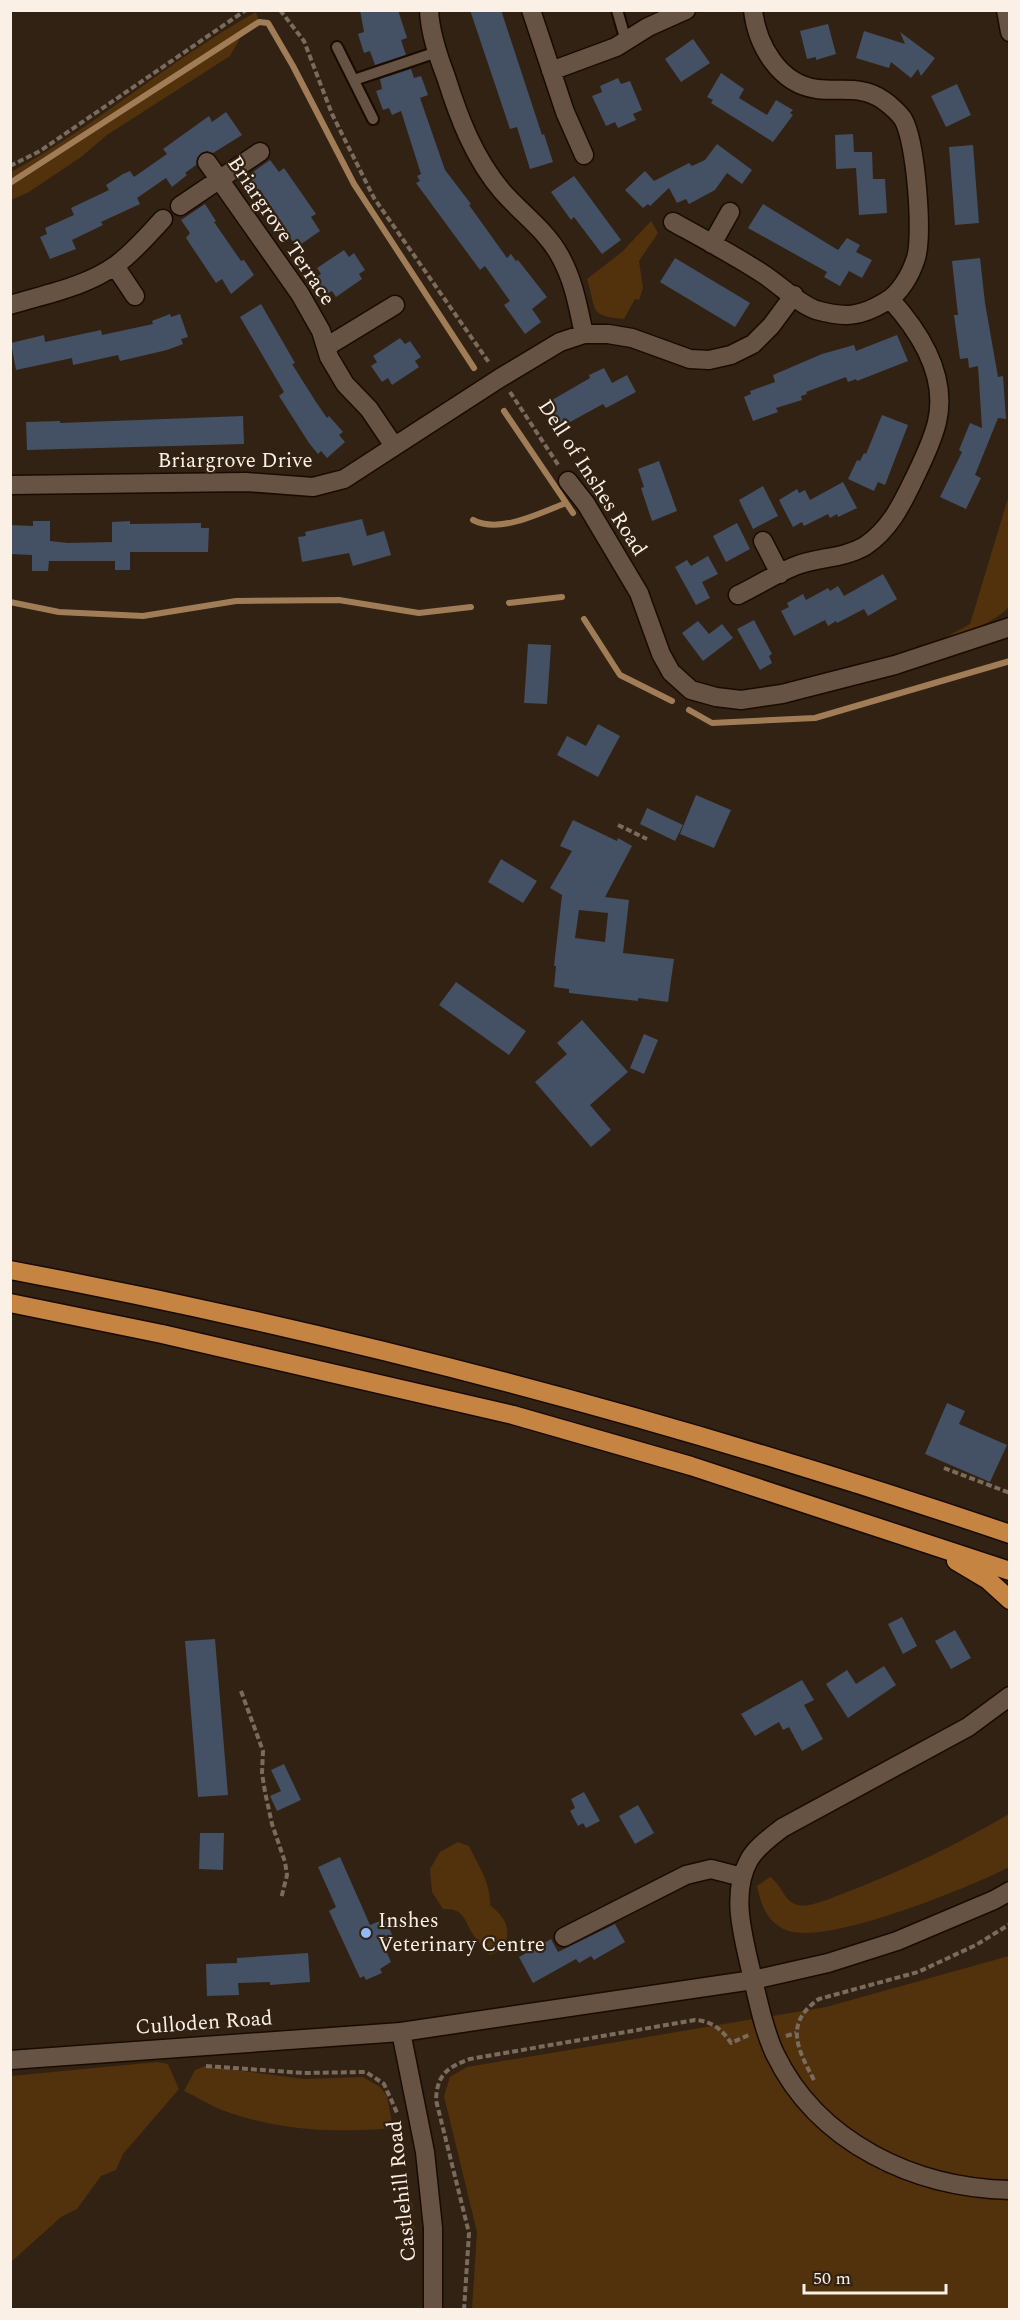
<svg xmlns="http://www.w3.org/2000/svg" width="1020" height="2320" font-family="Spectral,serif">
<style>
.green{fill:#52310d}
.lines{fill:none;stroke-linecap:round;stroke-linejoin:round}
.stream{stroke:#a17d57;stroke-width:6}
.building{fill:#445064;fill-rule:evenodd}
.service-casing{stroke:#1a0b01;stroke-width:14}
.minor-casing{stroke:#1a0b01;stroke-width:21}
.tertiary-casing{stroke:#1a0b01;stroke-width:21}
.secondary-casing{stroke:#1a0b01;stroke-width:21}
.trunk-casing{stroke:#1a0b01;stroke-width:21}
.path{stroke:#796b5d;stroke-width:4;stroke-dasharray:6 3;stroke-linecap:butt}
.service{stroke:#665343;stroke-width:10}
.minor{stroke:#665343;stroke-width:18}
.tertiary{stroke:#665343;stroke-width:18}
.secondary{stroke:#665343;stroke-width:18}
.trunk{stroke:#c58442;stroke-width:18}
.poi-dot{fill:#8eb9fc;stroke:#322213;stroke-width:2}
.labels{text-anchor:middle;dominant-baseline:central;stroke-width:4.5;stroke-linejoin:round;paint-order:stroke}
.street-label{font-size:21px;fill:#fbf0e6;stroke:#322213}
.poi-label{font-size:21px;fill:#fbf0e6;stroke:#322213;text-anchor:start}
</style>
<rect width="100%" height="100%" fill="#322213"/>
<!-- green -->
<path class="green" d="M256,12L259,21L243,33L230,56L107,135L81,157L29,192L11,200V172C96,126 170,60 256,12Z
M651,221L658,233L639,261L643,288L639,300L635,299L624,319C588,316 597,310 587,279L622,252Z
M1009,495V607C990,626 964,632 939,641L970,624Z
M1009,1814V1867C971,1887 824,1947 786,1930C767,1922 761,1905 757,1886L770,1877C782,1885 784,1902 798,1905C809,1908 831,1898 842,1894C900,1872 956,1845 1009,1814Z
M458,1842L469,1846C478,1865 491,1883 490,1905C507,1919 511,1928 504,1949L490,1955C484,1949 479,1943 474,1936C464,1921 465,1908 443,1909L432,1892L430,1869L440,1852Z
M1009,1956V2309H472L477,2232L444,2096L450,2077L467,2067L826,2007Z
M157,2062L168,2064L179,2089L123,2154L116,2170L101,2176L77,2209L61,2217L11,2262V2076Z
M205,2066L304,2079L363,2077L380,2087L387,2096L393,2128C335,2133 278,2131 222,2110C209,2105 197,2097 184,2091L195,2070Z
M404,2198L412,2203L413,2209L409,2215L415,2228L410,2237L402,2233L399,2225L402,2218L398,2210V2199Z"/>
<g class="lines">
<!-- stream -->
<path class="stream" d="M10,183L259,22L268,23L293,66L354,184L474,368
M504,411L573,513
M473,520C500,534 540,513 566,503
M10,602L59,612L143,616L236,601L339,600L419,613L471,607
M509,603L562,597
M584,619L620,675L672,701
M689,710L712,723L815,718L1010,661"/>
</g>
<!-- building -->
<path class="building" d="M360,10H398L407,38L401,40L406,55L375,65L370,51L364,53L358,34L364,32Z
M470,10H501L542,135L544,134L553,162L530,169L517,127L510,129Z
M828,24L836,54L816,60V57L807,59L800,31Z
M864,31L905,44L900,32L935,58L921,76L918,69L911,78L891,62L889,68L856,58Z
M693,39L710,63L681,82L665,59Z
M411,69L414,78L421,76L428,95L420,98L445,170L471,204L469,205L507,258L511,254L516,261L518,260L547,297L532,309L541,322L525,334L504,305L510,301L485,266L480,270L416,183L420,181L417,176L421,174L401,111L392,115L389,108L383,110L376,91L382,89L380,79Z
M721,73L744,89L739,98L767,115L776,100L793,110L790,113L793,115L773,142L711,103L713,100L707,97Z
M618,78L621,84L630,81L642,110L633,114L636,120L618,128L615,122L606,126L592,96L602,92L600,86Z
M957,84L971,115L946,127L931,96Z
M226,112L242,135L213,153L207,151L201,153L197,158L196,165L185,173L187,175L172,187L166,178L137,198L140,204L101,222L103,225L72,240L76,249L50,259L40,237L47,234L45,228L74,215L71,208L109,190L106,185L123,174L130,171L134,177L167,154L163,149L209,116L212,122Z
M853,134L854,152H872L873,179H885L887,213L859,215L856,168L836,169L835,135Z
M717,144L752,170L742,184L727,173L715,190L689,204L686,199L677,203L669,188L650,206L648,204L643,208L625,190L645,171L654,181L689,163L692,166L705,160Z
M973,145L979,223L955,225L949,147Z
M270,160L279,172L284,168L316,214L311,217L320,231L297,247L285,231L287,230L260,190L257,192L246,177Z
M574,176L621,240L602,254L574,217L571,220L551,192Z
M205,204L216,221L214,222L241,261L244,260L254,275L231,294L222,279L216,283L186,238L190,233L181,220Z
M763,204L838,250L847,238L860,245L856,252L872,260L862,278L849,271L840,286L824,277L827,272L748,228Z
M344,250L349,257L354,253L365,270L359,274L362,279L336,297L332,291L326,294L315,278L321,274L317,268Z
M675,258L750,303L735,327L660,282Z
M980,258L985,303L998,377L1003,376L1006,419L998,418L975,475L981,478L966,509L940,497L962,452L959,450L970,423L982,428L978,366L969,368L968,358L960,359L954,315H958L952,261Z
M261,304L295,363L292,364L316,402L327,418L329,416L343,432L339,435L345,442L327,458L321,451L318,454L309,443L279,396L284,392L240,317Z
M170,314L171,317L180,314L188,337L181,339L183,344L167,350L120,361L118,355L73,365L72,358L16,370L11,343L44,335L45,342L101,330L102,335L153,324L152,321Z
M897,335L908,361L857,381L856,379L848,382L846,377L806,392L807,394L801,396L802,400L776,408L778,412L753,421L744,397L751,394L750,391L775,382L773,375L822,354L854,345L856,351Z
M400,338L405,344L410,341L421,357L415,361L419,367L392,385L388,378L382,382L371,366L377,362L373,356Z
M604,368L612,383L627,375L636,392L606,408L603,404L561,427L547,403L590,378L589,375Z
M882,415L908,425L885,485L878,482L874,491L848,479L857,460L860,461L864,453L866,454Z
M243,416L244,444L27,450L26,422L60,421V423Z
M659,461L677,511L652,521L641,488L644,487L638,469Z
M843,482L857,508L838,517L837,514L830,518L828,514L804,526L802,522L793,527L779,500L797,489L799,493L805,490L810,500Z
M763,486L778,516L753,529L739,500Z
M362,519L367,536L384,531L391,555L353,566L349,553L302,562L298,537L306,536L305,532Z
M33,521H50V541L68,543L112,542V522L130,521V524L201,523V528H209L208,552H130V570H115V561H49L48,571H32V555L10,554V525L33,526Z
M737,523L750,549L726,562L713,536Z
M708,556L718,574L702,582L710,598L696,605L675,567L687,560L691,566Z
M883,574L897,599L868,616L864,609L837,623L836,621L828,626L825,620L794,636L781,611L789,607L787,603L803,594L806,600L828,588L830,591L838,586L844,596Z
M754,620L772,654L769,656L772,663L760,670L737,629Z
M698,621L709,634L722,624L733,638L703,661L682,633Z
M528,644L551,645L547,704L524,703Z
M598,724L620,736L598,777L557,755L567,736L586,746Z
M696,795L731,810L714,848L680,834Z
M647,808L683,825L675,841L640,824Z
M573,820L617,841L618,838L632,846L605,897L629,900L623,953L674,959L668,1002L638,998V1001L569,993V989L554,987L556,966H554L562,895L550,888L572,851L560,846ZM579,910L608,913L605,942L575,938Z
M501,859L537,881L523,903L488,882Z
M456,982L526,1031L509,1055L439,1005Z
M582,1020L628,1072L590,1105L611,1130L591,1147L535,1082L567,1054L557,1043Z
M644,1034L658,1040L644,1074L630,1068Z
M947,1403L965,1411L959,1424L1007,1445L990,1482L925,1454Z
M902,1617L917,1646L903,1654L888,1624Z
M955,1630L971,1658L951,1669L935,1641Z
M215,1639L228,1795L198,1797L185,1641Z
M884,1666L896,1685L848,1718L826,1684L847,1670L856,1684Z
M802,1680L814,1700L804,1705L823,1739L802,1751L789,1727L783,1730L779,1722L755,1736L741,1714Z
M284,1764L301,1800L277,1811L270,1796L281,1791L271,1770Z
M584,1792L600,1821L586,1828L583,1823L578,1826L570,1811L575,1808L571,1799Z
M638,1805L654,1833L635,1844L619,1816Z
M200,1833H224L223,1870L199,1869Z
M340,1857L370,1925L385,1919L395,1941L384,1946L391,1962L380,1969L382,1973L366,1980L364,1976L360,1978L329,1911L336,1907L318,1867Z
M615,1924L625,1942L594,1960L591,1956L579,1963L576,1959L533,1983L519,1957L551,1939L558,1952Z
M308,1953L310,1982L270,1985V1982L238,1983L239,1995L207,1996L206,1964L237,1963V1958Z"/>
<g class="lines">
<!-- service casing -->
<g class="service-casing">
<path id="service" d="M617,10L626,41
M337,47L373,119
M354,80L437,52"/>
</g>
<!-- minor casing -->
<g class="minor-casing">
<path id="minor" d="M429,10C430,33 438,56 446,77C459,118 474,158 502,191C521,213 546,230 560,256C574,281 578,307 584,334
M531,10L565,112L584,155
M1006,10L1010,32
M551,71L616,47L648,27L686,10
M207,162L300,294L321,331L329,357L345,384L369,409L394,446
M180,206L260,152
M673,222C702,238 732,254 760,272C777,282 798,304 816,310C845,318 860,317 885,302C900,294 911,274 916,258C923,234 916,141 903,119C899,113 889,104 883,100C862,85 841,92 817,89C779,84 757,45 753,10
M712,244L730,212
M115,266L135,296
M10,305C46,294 85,287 116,265C134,252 148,235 163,219
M326,347L395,305
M568,481L586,504L639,593L661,654L671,672L691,690L716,697L741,700L782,694L895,665L1010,627
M10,485L246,482L313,487L344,479L500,378L560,342L584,334H608L632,338L690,359L709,360L731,355L753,344L771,326L794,295
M763,541L780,574
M738,595C757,586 775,574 795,566C817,557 843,559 865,546C889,530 901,506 913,481C922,462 932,443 937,422C948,375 920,332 890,299
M564,1937L686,1875L711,1869L742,1877
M753,1980C759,2004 764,2031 775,2054C818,2143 915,2188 1010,2190"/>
</g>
<!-- tertiary casing -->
<g class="tertiary-casing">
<path id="tertiary" d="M401,2032L425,2152L433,2228V2310"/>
</g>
<!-- secondary casing -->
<g class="secondary-casing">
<path id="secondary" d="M753,1980C745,1942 729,1896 749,1860C756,1847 771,1837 782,1828L968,1727L1010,1696
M10,2060L401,2032L753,1980L828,1963L897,1941L994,1900L1010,1891"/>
</g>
<!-- trunk casing -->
<g class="trunk-casing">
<path id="trunk" d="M10,1270C349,1334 683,1423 1010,1534
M10,1303L162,1334L513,1415L691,1466L1010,1571
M956,1561L988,1580L1010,1600"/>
</g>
<!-- path -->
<path class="path" d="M280,10L304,41L332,114L374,198L490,364
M10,166L40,151L246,10
M510,392L559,466
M618,825L647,839
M944,1468L1010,1493
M241,1691L263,1751L262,1773L265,1792L272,1824L285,1862L287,1875L281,1899
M786,2036L796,2033
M206,2066L304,2073L366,2072L384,2084L398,2115
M814,2080C797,2048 784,2023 819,1999L918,1972L976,1945L1010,1924
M464,2310L469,2233L436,2100C437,2075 447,2067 470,2059L695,2020C711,2021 722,2029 731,2043L751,2034"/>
<!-- service -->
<use href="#service" class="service"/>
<!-- minor -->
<use href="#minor" class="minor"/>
<!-- tertiary -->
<use href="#tertiary" class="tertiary"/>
<!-- secondary -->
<use href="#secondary" class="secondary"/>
<!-- trunk -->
<use href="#trunk" class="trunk"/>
</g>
<!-- markers -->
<circle class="poi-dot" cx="366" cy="1933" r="6"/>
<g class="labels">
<!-- street labels -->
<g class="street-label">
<text transform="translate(281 231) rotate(56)">Briargrove Terrace</text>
<text x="235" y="461">Briargrove Drive</text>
<text transform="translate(592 478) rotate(57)">Dell of Inshes Road</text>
<text transform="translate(204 2023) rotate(-4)">Culloden Road</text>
<text transform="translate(402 2191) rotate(-96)">Castlehill Road</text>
</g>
<!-- poi labels -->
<g class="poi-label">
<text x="378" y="1921">Inshes<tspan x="378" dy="24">Veterinary Centre</tspan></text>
</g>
</g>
<!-- border -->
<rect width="1020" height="2320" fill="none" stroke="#fbf0e6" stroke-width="24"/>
<!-- scale -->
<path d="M804 2284v9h142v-9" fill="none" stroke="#fbf0e6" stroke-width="3"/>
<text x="813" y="2284" font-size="18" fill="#fbf0e6" stroke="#322213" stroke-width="4.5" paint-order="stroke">50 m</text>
</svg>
